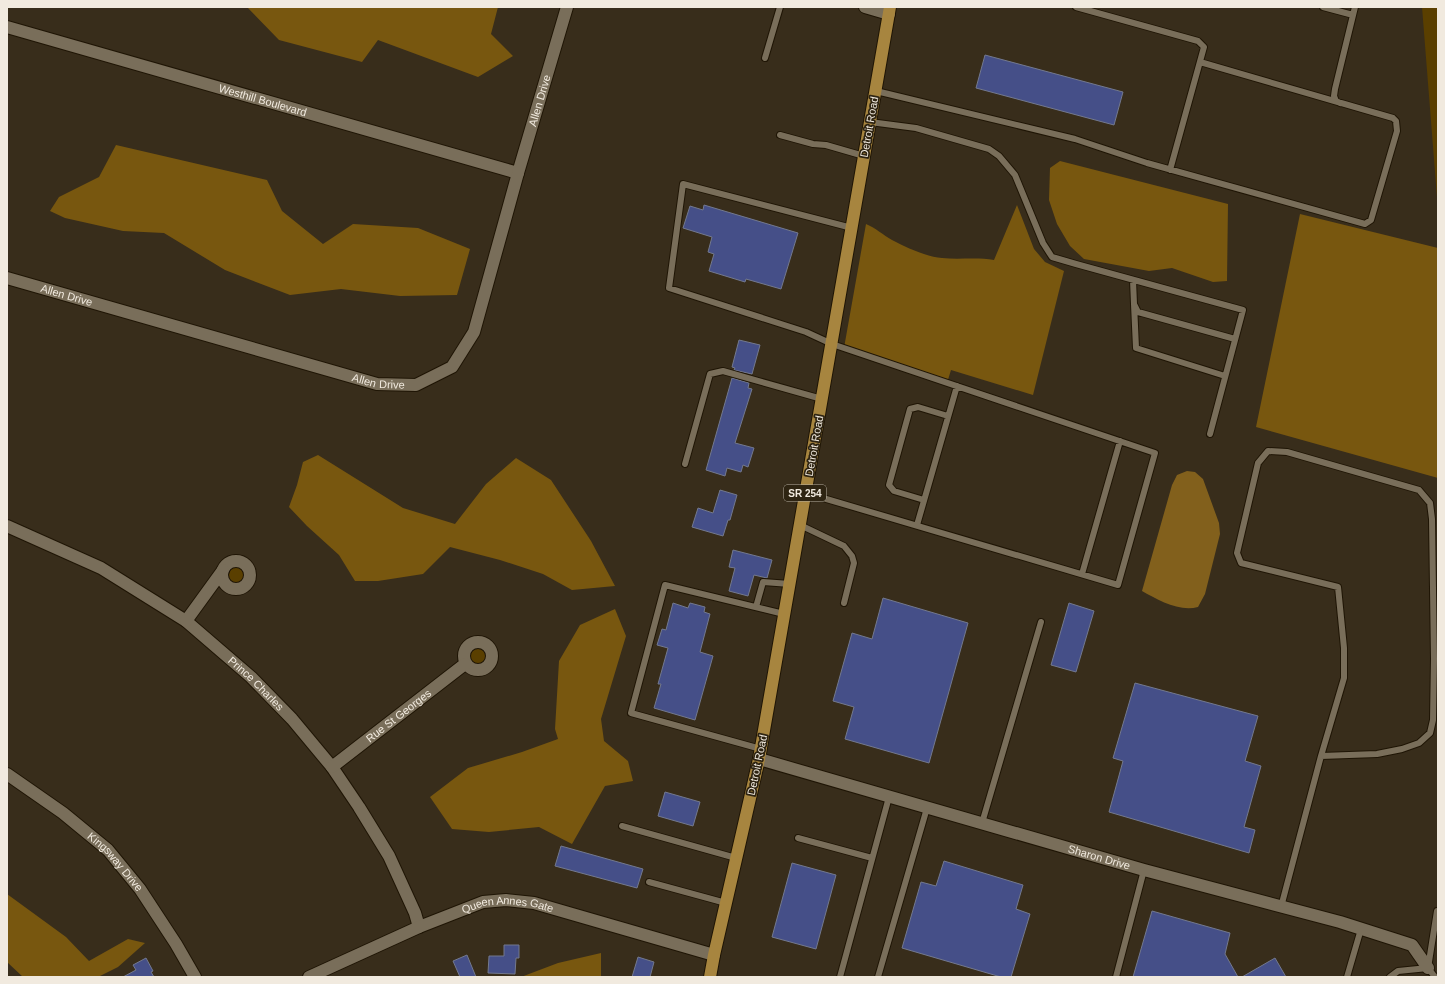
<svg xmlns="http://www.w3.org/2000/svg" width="1445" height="984" font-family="Helvetica,sans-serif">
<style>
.green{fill:#5a3f00}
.forest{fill:#78570f}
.water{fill:#82601c}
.building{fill:#454f88;stroke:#73798e}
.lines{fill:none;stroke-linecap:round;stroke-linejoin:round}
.lane-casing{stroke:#1f1505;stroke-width:8}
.street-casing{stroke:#1f1505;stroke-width:14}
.primary-casing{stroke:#1f1505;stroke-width:14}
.lane{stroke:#796e5a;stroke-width:6}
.street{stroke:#796e5a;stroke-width:12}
.primary{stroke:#a7853f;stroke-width:12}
.labels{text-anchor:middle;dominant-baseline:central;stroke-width:3.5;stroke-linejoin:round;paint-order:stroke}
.shield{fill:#2e2412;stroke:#b6afa2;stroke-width:1}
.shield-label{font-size:10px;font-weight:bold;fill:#f1eadf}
.street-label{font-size:11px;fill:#f1eadf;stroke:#2e2412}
</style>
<rect width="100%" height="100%" fill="#382d1b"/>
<!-- green -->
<path class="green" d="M1422,7H1438V210Z
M229 575a8 8 0 1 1 16 0a8 8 0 1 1-16 0Z
M470 657a8 8 0 1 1 16 0a8 8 0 1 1-16 0Z"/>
<!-- forest -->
<path class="forest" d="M247,7H498L491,34L513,56L478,77L378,40L362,62L279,40Z
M116,145L267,180L282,211L323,244L353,224L418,228L470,249L457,295L400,296L341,289L290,295L225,270L164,233L123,231L65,218L50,211L59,197L99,177Z
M1060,161L1228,204L1227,281L1213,282L1172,268L1149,271L1084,259L1070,246L1057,224L1049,200L1050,168Z
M1017,205L1034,249L1045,262L1064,271L1033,395L951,370L947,383L844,348L866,224C876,228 883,235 892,240C905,247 927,257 942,258C958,260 977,257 994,260Z
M1300,214L1438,248V478L1256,427Z
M318,455L403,508L455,524L486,484L516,458L551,480L591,541L615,586L572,590L543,574L500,560L450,547L423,574L378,581H355L339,555L307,526L289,507L297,485L303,462Z
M615,609L626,636L601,719L604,741L628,761L633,781L605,786L572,844L539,827L489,832L452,829L430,797L468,768L522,752L558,739L555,729L559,661L580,625Z
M7,894L66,937L89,961L128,939L145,943L118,967L98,977H23L7,962Z
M601,953V977H521L558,963Z"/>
<!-- water -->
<path class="water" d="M1187,471L1195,472L1203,479L1219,523L1220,534L1205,594L1198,607C1179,612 1158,600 1142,591L1172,485L1177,475Z"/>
<!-- building -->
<path class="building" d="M985,55L1123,92L1114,125L976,88Z
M704,205L798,233L781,289L746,279L745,282L709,271L714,254L708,252L712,237L683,228L690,206L703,210Z
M739,340L760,345L752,374L734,370L735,368L732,367Z
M732,378L749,383L748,388L752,389L735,443L754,448L748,467L743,465L741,472L727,468L725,476L706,470Z
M720,490L737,495L730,520H728L723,536L692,527L698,508L713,513Z
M733,550L772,560L767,578L754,575L748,596L729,591L735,568L729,567Z
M883,598L968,623L929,763L845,739L854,707L833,701L852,633L872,639Z
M673,603L688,608L690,603L705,607L704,612L710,614L700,652L713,656L695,720L654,708L661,684H658L668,648L657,645L662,629L666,630Z
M1069,603L1094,611L1076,672L1051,665Z
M1135,683L1258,716L1245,761L1261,766L1244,827L1255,830L1249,853L1109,812L1123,761L1113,758Z
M665,792L700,802L693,826L658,816Z
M561,846L643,869L637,888L555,866Z
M944,861L1023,885L1016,909L1030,914L1011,977H1001L902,948L921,882L936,886Z
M792,863L836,875L816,949L772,937Z
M1152,911L1230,933L1225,954L1238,977H1133Z
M504,945H519V958H516L515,974L488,973L489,956H504Z
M467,955L476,977H460L453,961Z
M638,957L654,962L650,977H632Z
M146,958L153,971L151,972L154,977H123L136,970L133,965Z
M1275,958L1286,977H1242Z"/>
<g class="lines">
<!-- lane casing -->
<g class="lane-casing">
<path id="lane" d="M1076,7L1198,41L1204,47L1170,170
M1323,7L1353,15
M765,58L780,7
M876,91L1075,139L1147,163L1365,224L1371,220L1397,131L1396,121L1393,118L1200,62
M1340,103L1336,101L1334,96L1335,89L1355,7
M870,122L916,128L989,149L999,156L1015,175L1043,243L1052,257L1076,264L1243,310L1210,434
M780,135L813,144L826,145L864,156
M1133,280L1134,304L1138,312L1235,339
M1134,304L1136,348L1225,376
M685,464L710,374L723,371L822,399
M806,493L1118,585L1155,453L832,344L806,332L669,288L683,184L852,228
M924,500L894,491L889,485L910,409L918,407L948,416
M800,525L844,546L852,556L854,563L844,603
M917,525L957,386
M1082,574L1120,441
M756,607L763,582L790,584
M761,749L631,713L665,585L784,614
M982,823L1041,622
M622,826L736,858
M798,838L872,858
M649,882L726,903
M1281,907L1321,756L1344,678V648L1338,587L1241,563L1237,553L1258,463L1268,451L1287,452L1419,490L1430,503L1432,519L1434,659L1433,720L1430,733L1419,743L1402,749L1377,754L1321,756
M840,977L889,797
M878,977L927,808
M1116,977L1144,870
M1347,977L1361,929
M1390,977L1398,971L1428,968
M1435,977L1428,968L1437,911"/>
</g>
<!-- street casing -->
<g class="street-casing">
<g id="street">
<path d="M865,7L889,14"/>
<path id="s1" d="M7,27L518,173"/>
<path id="s2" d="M7,278L377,384L416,385L452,367L474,332L518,173L567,7"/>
<path id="s3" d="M7,526L101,568L186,621L251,677L292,719L332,767L359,807L389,856L415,913L419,927"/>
<circle cx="236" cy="575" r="14"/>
<path d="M186,621L223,570"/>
<circle cx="478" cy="656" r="14"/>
<path id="s4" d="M759,759L1144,870L1340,922L1412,945L1428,968"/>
<path id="s5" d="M332,767L465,664"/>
<path id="s6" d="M7,774L63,813L108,850L140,889L176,944L195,977"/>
<path id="s7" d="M309,977L419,927L483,902L506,900L534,903L714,955"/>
</g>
</g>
<!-- primary casing -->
<g class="primary-casing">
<path id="primary" d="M710,977L714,955L759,759L890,7"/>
</g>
<!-- lane -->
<use href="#lane" class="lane"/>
<!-- street -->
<use href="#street" class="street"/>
<!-- primary -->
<use href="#primary" class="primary"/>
</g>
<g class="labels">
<!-- shield labels -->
<rect class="shield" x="784" y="485" width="42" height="16" rx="3"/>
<g class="shield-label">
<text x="805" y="493">SR 254</text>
</g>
<!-- street labels -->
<g class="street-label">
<text stroke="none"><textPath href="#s1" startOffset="266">Westhill Boulevard</textPath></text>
<text stroke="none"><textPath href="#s2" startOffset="746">Allen Drive</textPath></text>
<text transform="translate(869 127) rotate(-80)">Detroit Road</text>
<text stroke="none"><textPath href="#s2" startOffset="62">Allen Drive</textPath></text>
<text stroke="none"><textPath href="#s2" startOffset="386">Allen Drive</textPath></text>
<text transform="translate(814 446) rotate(-80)">Detroit Road</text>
<text stroke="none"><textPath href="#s3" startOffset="297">Prince Charles</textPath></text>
<text stroke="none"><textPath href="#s5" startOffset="84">Rue St Georges</textPath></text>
<text transform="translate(757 765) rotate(-78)">Detroit Road</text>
<text stroke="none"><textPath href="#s4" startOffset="354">Sharon Drive</textPath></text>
<text stroke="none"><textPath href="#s6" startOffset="140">Kingsway Drive</textPath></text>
<text stroke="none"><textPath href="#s7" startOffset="214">Queen Annes Gate</textPath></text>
</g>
</g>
<!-- border -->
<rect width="1445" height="984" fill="none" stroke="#f1eadf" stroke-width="16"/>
</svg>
